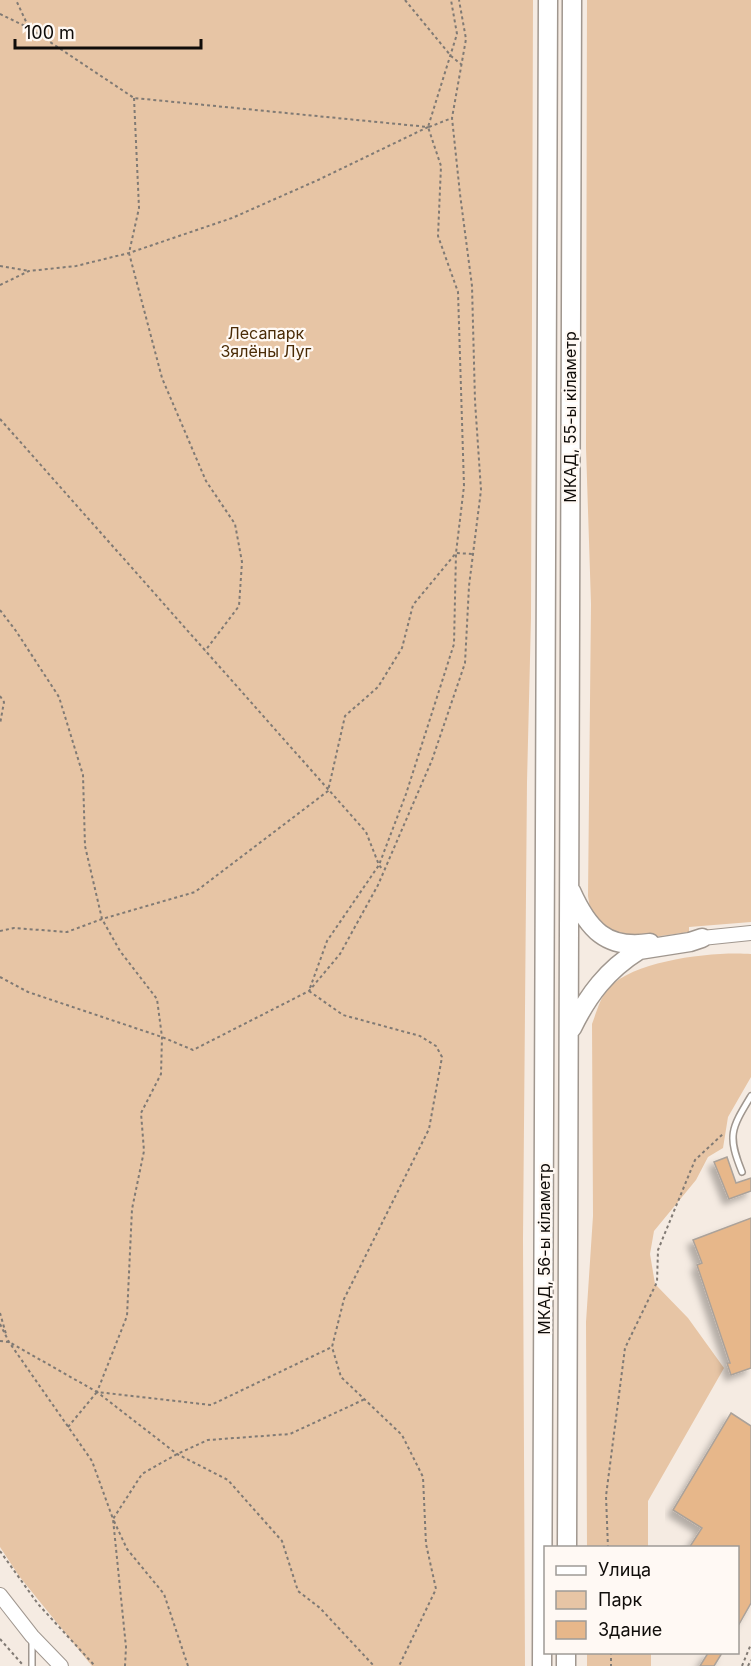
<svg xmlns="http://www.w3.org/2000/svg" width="751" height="1666" font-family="Inter,sans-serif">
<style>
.green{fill:#e7c5a5}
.building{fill:#e7b78a;stroke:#aba29a;stroke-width:1.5;filter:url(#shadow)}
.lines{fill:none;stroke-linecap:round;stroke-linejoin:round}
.lane-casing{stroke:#a0978f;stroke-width:8}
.secondary-casing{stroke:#a0978f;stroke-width:16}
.highway-casing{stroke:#a0978f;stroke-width:21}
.path{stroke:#807a74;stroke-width:2;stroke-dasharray:3 3;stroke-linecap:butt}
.lane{stroke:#fff;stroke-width:5}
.secondary{stroke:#fff;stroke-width:14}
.highway{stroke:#fff;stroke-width:18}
.labels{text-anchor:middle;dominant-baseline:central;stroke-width:4.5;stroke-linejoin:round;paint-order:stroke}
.park-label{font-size:16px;fill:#4a2b06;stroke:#fff9f4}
.street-label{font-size:16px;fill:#100d0a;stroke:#fff9f4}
</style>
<defs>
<filter id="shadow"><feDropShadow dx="-5.5" dy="5.5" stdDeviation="3" flood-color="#0004"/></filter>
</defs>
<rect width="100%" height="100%" fill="#f5ebe2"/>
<!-- green -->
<path class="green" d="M0,0H533L531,618L527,782L523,1239L525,1666H92L19,1576L0,1547Z
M587,0H751V922L689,927V932L625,941L604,930L591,915L588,896L591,604L586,448Z
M751,954V1077L728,1117L723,1148L708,1157L696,1180L654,1231L650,1254L655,1284L688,1318L724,1368L648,1501V1547H587L586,1322L593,1216L592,1024C597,1011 600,997 610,987C635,960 715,951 751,954Z
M587,1653H651V1666H587Z"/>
<!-- building -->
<path class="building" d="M727,1157L736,1183L751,1178V1191L729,1199L714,1162Z
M751,1218V1368L731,1375L727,1363H730L697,1265L702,1263L693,1240Z
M731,1413L751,1426V1603L738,1626V1548H689L702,1528L673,1510Z
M708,1653H722L714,1666H700Z"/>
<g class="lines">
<!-- lane casing -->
<g class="lane-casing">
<path id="lane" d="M742,1172C727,1135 731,1129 751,1096
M32,1640V1666"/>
</g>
<!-- secondary casing -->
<g class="secondary-casing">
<path id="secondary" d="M702,938L751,933
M0,1595L32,1636L61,1666"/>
</g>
<!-- highway casing -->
<g class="highway-casing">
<path id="highway" d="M571,891C588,929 606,950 650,943
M572,1028C588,995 607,970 639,950L690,942L702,938
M567,1548L572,0
M542,1666L548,0
M566,1666V1652"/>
</g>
<!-- path -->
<path class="path" d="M405,0L451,56L462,65
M0,14L29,28
M134,98L139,208L129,253L162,378L206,481L235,524L242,562L239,606L205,651
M429,127L452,118
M0,266L29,271
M0,285L29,271L76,266L129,253L232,218L318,180L428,127L134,98L29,28L16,0
M0,419L366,832L379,865L383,870
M0,610L16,631L59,697L83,775L85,846L102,919L120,951L157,999L162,1037L161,1074L141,1113L144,1151L132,1209L127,1316L97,1392L177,1454L228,1480L282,1541L298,1591L320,1608L374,1666
M0,696L4,702L0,724
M0,931L14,928L67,932L102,919L195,892L328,791L345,716L378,687L402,648L413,605L456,553L473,554
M0,977L28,992L162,1037L193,1050L309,991L340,954L378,885L432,760L465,663L469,586L481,490L475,401L472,286L460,194L452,118L466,39L459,0
M310,988L327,941L379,865L406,794L454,644L456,553L464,486L458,292L438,236L441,166L428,127L457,34L451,0
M309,991L343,1015L420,1036L436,1046L442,1057L429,1129L344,1299L332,1347L341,1377L402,1435L423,1477L426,1544L436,1589L399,1666
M0,1313L6,1334
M0,1324L9,1342L92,1461L113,1519L126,1647L125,1666
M0,1341L9,1342L97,1392L211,1405L332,1347
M68,1427L97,1392
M608,1548L606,1496L625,1348L657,1282L658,1250L695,1160L724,1133
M0,1551L38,1604L95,1666
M0,1639L22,1664
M611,1652V1666
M188,1666L164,1594L127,1549L113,1519L142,1474L177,1454L208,1440L290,1434L365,1399
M742,1666L751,1644
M748,1666L751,1660"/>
<!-- lane -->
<use href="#lane" class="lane"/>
<!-- secondary -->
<use href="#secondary" class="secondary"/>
<!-- highway -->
<use href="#highway" class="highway"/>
</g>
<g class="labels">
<!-- park labels -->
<g class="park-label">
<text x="266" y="333">Лесапарк<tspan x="266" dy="18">Зялёны Луг</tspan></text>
</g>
<!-- street labels -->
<g class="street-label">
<text transform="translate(570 417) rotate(-90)">МКАД, 55-ы кіламетр</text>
<text transform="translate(544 1249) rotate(-90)">МКАД, 56-ы кіламетр</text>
</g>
</g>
<!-- legend -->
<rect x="544" y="1546" width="195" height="108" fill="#fff9f4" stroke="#9f9b96" stroke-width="1.5"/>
<rect x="556" y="1566" width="30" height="9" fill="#ffffff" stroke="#9f9b96" stroke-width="1.5"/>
<text x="598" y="1576" font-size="18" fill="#100d0a">Улица</text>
<rect x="556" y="1591" width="30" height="18" fill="#e7c5a5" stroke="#9f9b96" stroke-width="1.5"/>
<text x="598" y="1606" font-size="18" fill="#100d0a">Парк</text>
<rect x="556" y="1621" width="30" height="18" fill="#e7b78a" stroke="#9f9b96" stroke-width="1.5"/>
<text x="598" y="1636" font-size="18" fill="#100d0a">Здание</text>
<!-- scale -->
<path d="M15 39v9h186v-9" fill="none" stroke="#100d0a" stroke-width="3"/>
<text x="24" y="39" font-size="18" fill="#100d0a" stroke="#fff9f4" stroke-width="4.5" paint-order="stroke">100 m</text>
</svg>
